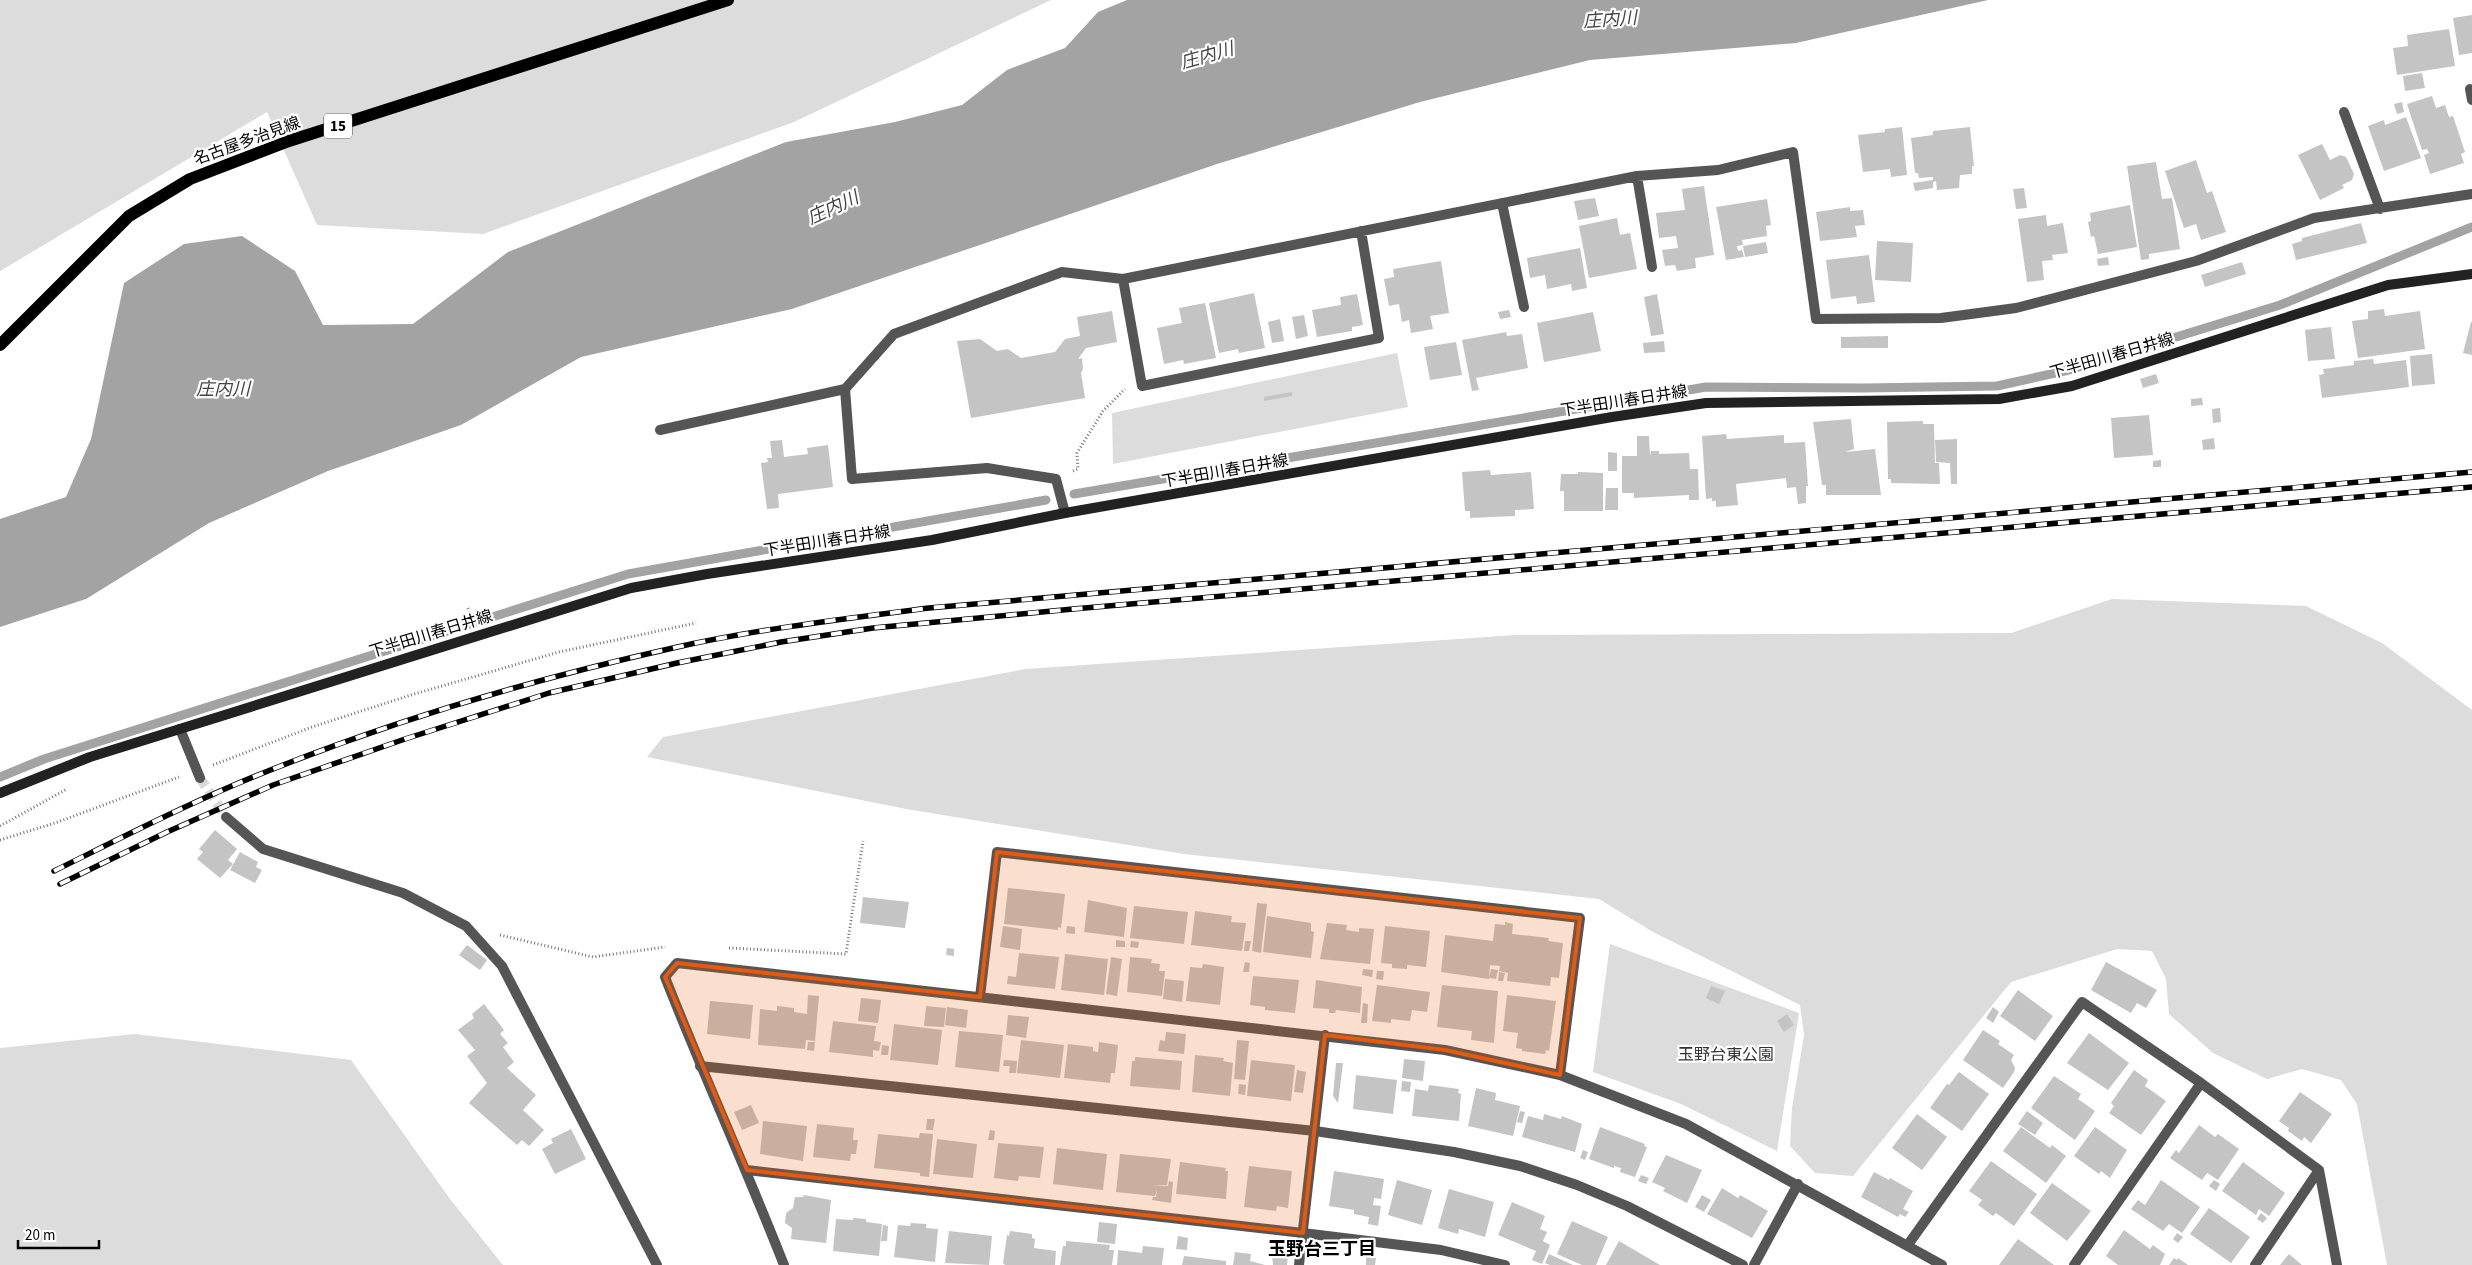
<svg xmlns="http://www.w3.org/2000/svg" width="2472" height="1265" font-family="'Source Sans 3','Noto Sans JP',sans-serif">
<style>
.green{fill:#dcdcdc}
.water{fill:#a3a3a3}
.lines{fill:none;stroke-linecap:round;stroke-linejoin:round}
.stream{stroke:#a3a3a3;stroke-width:9}
.building{fill:#c4c4c4}
.minor-tunnel{stroke:#d9d9d9;stroke-width:10;stroke-dasharray:10 5;stroke-linecap:butt}
.path{stroke:#777;stroke-width:3;stroke-dasharray:1 2.5;stroke-linecap:butt}
.minor{stroke:#555;stroke-width:10}
.tertiary{stroke:#555;stroke-width:10}
.secondary{stroke:#222;stroke-width:10}
.primary{stroke:#000;stroke-width:12}
.rail-casing{stroke:#000;stroke-width:5.5}
.rail{stroke:#fff;stroke-width:4;stroke-dasharray:11;stroke-linecap:butt}
.marked{fill:#e8590c;fill-opacity:0.2;stroke:#e8590c;stroke-width:4;stroke-linejoin:round}
.labels{text-anchor:middle;dominant-baseline:central;stroke-width:4.5;stroke-linejoin:round;paint-order:stroke}
.shield{fill:#fff;stroke:#4c4c4c;stroke-width:1}
.shield-label{font-size:15px;font-weight:bold;fill:#000}
.street-label{font-size:16px;fill:#000;stroke:#fff}
.park-label{font-size:16px;fill:#333;stroke:#fff}
.water-label{font-size:18px;font-style:italic;fill:#444;stroke:#fff}
.neighbourhood-label{font-size:18px;font-weight:bold;fill:#000;stroke:#fff}
</style>
<rect width="100%" height="100%" fill="#fff"/>
<!-- green -->
<path class="green" d="M0,0H1051L794,122L483,234L317,225L267,112L0,271Z
M1397,353L1408,407L1113,464L1112,413Z
M2112,599L2306,606L2382,643L2472,710V1265H2387L2357,1104L2341,1080L2302,1069L2267,1079L2213,1053L2169,1014L2166,979L2152,951L2117,949L2011,982L1853,1176L1815,1173L1790,1146L1792,1108L1804,1035L1800,1005L1653,932L1599,899L1184,854L906,809L647,757L663,737L1026,669L1516,635L2011,633Z
M1610,944L1799,1013L1777,1151L1681,1104L1593,1072Z
M135,1034L351,1060L450,1199L503,1265H0V1048Z"/>
<!-- water -->
<path class="water" d="M1127,0H1988L1796,43L1590,60L1420,102L1217,164L792,309L581,357L461,425L328,471L209,523L86,599L0,627V519L66,497L91,439L124,283L184,244L242,236L295,271L323,325L413,324L508,252L786,142L895,122L962,105L1007,70L1065,48L1098,12Z"/>
<g class="lines">
<!-- stream -->
<path class="stream" d="M1074,494L1706,387L1863,388L1997,386L2069,370L2280,305L2472,227
M0,777L44,759L628,574L1046,500"/>
</g>
<!-- building -->
<path class="building" d="M2472,15V53L2459,55L2453,18Z
M2449,29L2455,66L2397,75L2393,48L2408,46L2407,35Z
M2422,73L2425,88L2405,91L2403,76Z
M2432,96L2436,108L2445,105L2449,117L2453,116L2465,152L2461,154L2464,163L2430,174L2424,155L2429,153L2427,149L2422,150L2407,104Z
M2402,102L2404,112L2397,114L2394,104Z
M2406,117L2421,158L2384,171L2368,126L2384,120L2385,125Z
M1902,127L1907,175L1891,177L1890,169L1863,172L1858,135L1885,132V129Z
M1970,127L1974,166H1972V174L1960,175L1959,188L1937,190L1936,181L1933,182V188L1915,191L1913,183L1933,180V177L1919,178L1918,173H1915L1911,138L1933,135V131Z
M2322,144L2330,160L2340,155L2346,157L2354,174L2352,180L2342,185L2344,188L2320,200L2298,155Z
M2196,160L2207,193L2212,191L2226,232L2201,240L2196,224L2184,228L2165,171Z
M2156,162L2162,199L2172,198L2180,249L2149,254V259L2141,260L2127,166Z
M1704,186L1714,255L1695,258L1696,268L1677,271L1675,265L1665,266L1662,250L1678,248L1676,236L1659,238L1656,213L1685,210L1682,189Z
M2024,188L2027,208L2016,209L2013,189Z
M1595,198L1599,216L1578,220L1574,201Z
M1767,199L1771,225L1766,226L1767,236L1742,240L1743,245L1737,246L1738,251L1742,250L1744,257L1726,260L1716,207Z
M2130,205L2137,247L2098,254L2094,236L2091,237L2088,222L2091,221L2090,213Z
M1850,207V211L1863,210L1865,225L1855,226L1857,237L1820,241L1816,212Z
M2046,215L2047,226L2063,223L2068,253L2052,255L2053,260L2042,261L2044,280L2027,282L2018,219Z
M1617,218L1620,235L1630,233L1637,269L1589,278L1579,226Z
M2361,223L2367,243L2296,260L2292,244L2302,241V238Z
M1877,241L1913,243L1911,282L1875,280Z
M1766,242L1768,253L1745,257L1743,246Z
M1580,248L1587,288L1572,291L1571,284L1547,289L1545,275L1530,278L1527,258Z
M1869,255L1875,302L1857,304L1856,296L1831,299L1826,260Z
M2108,257L2109,265L2098,266L2097,259Z
M1441,261L1449,313L1430,316L1433,329L1411,333L1409,320L1402,322L1399,304L1389,306L1384,279L1394,277L1393,269Z
M2242,262L2246,274L2205,287L2201,275Z
M1254,293L1265,348L1239,353L1238,349L1219,353L1209,303Z
M1357,294L1363,325L1352,327V331L1317,337L1312,310L1341,305L1340,297Z
M1657,294L1664,334L1651,336L1644,297Z
M1205,303L1216,358L1184,364L1183,360L1164,364L1157,328L1182,323L1179,308Z
M2384,309L2385,316L2420,311L2425,349L2358,358L2352,321L2368,319V311Z
M1509,310L1511,317L1500,319L1498,312Z
M1112,311L1117,342L1086,348L1078,359L1082,358L1083,369L1081,373L1085,398L971,418L957,341L980,339L997,351L1008,349L1021,358L1055,352L1065,339L1080,336L1077,317Z
M1593,312L1601,351L1544,362L1537,323Z
M1304,315L1308,336L1296,339L1292,317Z
M1280,319L1284,341L1272,343L1268,322Z
M2471,322H2472V355L2463,353Z
M2331,327L2335,359L2308,361L2305,330Z
M1506,332L1507,336L1522,334L1528,368L1476,378L1479,390L1472,391L1462,340Z
M1888,336V348H1841V337Z
M1664,341L1665,352L1644,353L1643,343Z
M1456,342L1462,375L1430,380L1424,347Z
M2432,354L2435,384L2412,386L2410,356Z
M2373,359L2374,364L2406,360L2409,387L2322,398L2319,375L2324,374L2323,369L2354,365V361Z
M2156,374L2159,383L2143,388L2140,379Z
M1292,392V396L1264,401V397Z
M2202,398L2203,405L2191,406V399Z
M2220,408L2221,422L2213,423L2212,409Z
M2149,415L2153,455L2114,458L2111,418Z
M1851,419L1854,449L1845,452L1875,449L1881,495H1826V485H1822L1813,422Z
M1923,421V424H1934L1935,463H1939L1940,484L1891,483V479H1888L1887,422Z
M1726,434L1727,439L1784,435V443L1805,442L1808,486H1806V503L1798,504L1796,487L1787,488L1786,478L1736,484L1738,505L1716,507V501H1712V498L1706,499L1702,436Z
M1637,436H1649L1650,456L1651,451H1659V454L1689,453L1690,469H1698L1699,500H1689V495L1634,498V493H1622V456H1637Z
M2214,438L2215,449L2203,450L2202,440Z
M1957,439V484H1951L1950,463L1936,462L1935,440Z
M782,440L784,457L808,454L807,448L828,445L833,487L778,494L779,508L767,509L761,463L768,462L767,458H772L770,441Z
M1608,452L1617,453V471H1608Z
M2161,460V467H2153V461Z
M1490,470L1491,475L1531,472L1534,509L1515,510V516L1470,518V511H1465L1462,472Z
M1578,472L1603,473V511H1564V491H1560L1561,474H1578Z
M1606,488H1618V510H1605Z
M215,830L237,849L228,860L233,864L220,878L197,859L203,852L199,849Z
M240,852L258,862L256,867L262,870L255,883L230,870Z
M1008,888L1065,894L1061,928L1058,927V930L1004,924Z
M863,897L909,902L905,928L860,923Z
M1088,900L1127,908L1124,937L1084,932Z
M1257,903L1267,904L1261,953L1252,951Z
M1134,906L1188,912L1184,944L1130,938Z
M1195,911L1232,916L1231,922L1246,923L1242,951L1191,945Z
M1267,916L1311,923V931L1314,932L1311,958L1263,952Z
M1505,922L1513,924L1512,934L1549,938L1548,941L1563,943L1559,978L1551,977L1550,986L1507,981L1508,973L1499,971L1500,966L1490,965L1489,979L1441,972L1445,935L1493,941L1495,924L1505,925Z
M1327,923L1347,925L1346,930L1359,932V928L1374,929L1370,964L1320,959Z
M1003,926L1022,929L1020,950L1000,947Z
M1067,926L1075,927V934L1066,933Z
M1385,926L1430,931L1426,967L1407,965V969L1392,968V964L1381,963Z
M1116,940L1125,941V947H1116Z
M1131,941L1139,942L1138,948L1130,947Z
M1245,941H1251L1249,951H1244Z
M467,945L487,960L480,970L459,955Z
M947,948L954,949V956L946,955Z
M1019,953L1059,957L1055,989L1007,984L1008,976L1016,977Z
M1065,954L1108,959L1104,995L1061,990Z
M1111,957L1122,959L1117,996L1106,994Z
M1130,957L1152,959L1151,963L1160,964L1159,971H1165L1162,996L1127,992Z
M1245,962L1250,963L1249,972H1243Z
M2106,962L2157,990L2146,1008L2137,1003L2131,1013L2091,990Z
M1203,964L1224,967L1220,1005L1186,1001L1190,967L1202,968Z
M1363,969L1373,970L1372,977L1362,975Z
M1491,969L1498,970L1496,979L1489,978Z
M1377,971H1384L1383,980L1376,979Z
M1499,972L1505,973L1503,981H1498Z
M1253,976L1299,980L1295,1013L1265,1010V1007L1250,1005Z
M1165,979L1184,981L1182,1002L1163,999Z
M1316,980L1362,987L1360,1013L1336,1010L1335,1013H1329V1009L1313,1008Z
M1377,985L1430,992L1427,1012L1412,1010L1410,1021L1391,1019V1023L1372,1021Z
M1442,985L1498,991L1494,1043L1471,1040L1472,1031L1437,1027Z
M1711,986L1725,991L1719,1004L1706,998Z
M2018,990L2053,1016L2035,1041L2000,1016Z
M808,995L819,996L815,1041L806,1040L805,1049L758,1045L760,1009L777,1011V1006L794,1008V1012L807,1014Z
M1507,995L1556,1001L1549,1051L1546,1050L1545,1054L1522,1051V1049L1516,1048L1518,1033L1503,1031Z
M861,998L881,1000L878,1023L858,1021Z
M710,1001L753,1005L750,1039L707,1034Z
M1363,1003L1368,1004L1367,1023H1361Z
M484,1004L504,1030L500,1034L508,1043L503,1047L514,1062L507,1068L536,1095L523,1110L544,1130L529,1146L522,1140L517,1145L469,1103L487,1083L467,1056L475,1050L458,1030L474,1018L472,1014Z
M926,1006L946,1008L944,1027L924,1026Z
M947,1007L968,1010L966,1028L945,1025Z
M1993,1007L1999,1012L1993,1023L1986,1018Z
M1787,1014L1794,1025L1784,1032L1777,1021Z
M1008,1015L1029,1017L1026,1038L1006,1035Z
M833,1021L876,1026L874,1041L881,1042L879,1051L873,1050V1057L829,1052Z
M894,1024L942,1030L938,1065L890,1060Z
M1983,1030L2000,1041L1998,1044L2014,1055L2011,1060L2015,1068L2014,1072L2003,1088L1963,1060Z
M959,1031L1003,1035L999,1072L955,1067Z
M1166,1032L1186,1034L1184,1054L1158,1051L1160,1040L1165,1041Z
M2089,1033L2129,1063L2108,1090L2067,1063Z
M1021,1040L1064,1045L1060,1078L1017,1073Z
M1237,1040L1249,1041L1245,1080L1234,1079Z
M808,1042H815L814,1051L807,1050Z
M1099,1042L1118,1045L1115,1073H1111L1110,1083L1064,1078L1068,1044L1093,1047V1051L1098,1052Z
M882,1045L889,1046L888,1055H881Z
M1195,1055L1224,1058L1223,1061L1233,1063L1230,1096L1192,1092Z
M1135,1057L1182,1061L1180,1090L1130,1086L1132,1061H1135Z
M1404,1059L1425,1061L1423,1081L1402,1078Z
M1004,1060L1017,1061L1016,1073H1009L1010,1066H1003Z
M1251,1060L1295,1065L1291,1101L1247,1096Z
M1336,1063H1343L1338,1103L1333,1096Z
M1297,1070L1306,1072L1303,1093L1294,1092Z
M2134,1070L2148,1080L2145,1086L2166,1101L2141,1135L2109,1113L2114,1106L2111,1103Z
M1959,1072L1989,1094L1962,1131L1930,1108L1947,1084L1949,1085Z
M1356,1075L1397,1080L1393,1114L1353,1109Z
M2054,1076L2081,1094L2078,1099L2095,1111L2075,1140L2031,1108Z
M1402,1081L1411,1082L1410,1092L1401,1091Z
M1239,1084L1246,1085L1245,1095L1238,1094Z
M1429,1085L1459,1089L1458,1093L1461,1094L1459,1121L1412,1116L1415,1089L1428,1091Z
M1476,1088L1496,1093L1495,1100L1520,1106L1513,1136L1468,1126Z
M2300,1092L2332,1114L2311,1143L2304,1137L2302,1141L2288,1131L2289,1128L2279,1121Z
M751,1105L759,1123L742,1130L734,1112Z
M1520,1111L1525,1112L1522,1123L1517,1122Z
M2027,1111L2043,1123L2035,1135L2018,1124Z
M1544,1114L1561,1119L1562,1116L1582,1124L1575,1152L1522,1137L1528,1116L1543,1120Z
M1917,1114L1947,1137L1922,1170L1892,1148Z
M927,1119H935L933,1130H926Z
M763,1121L807,1126L803,1161L760,1154Z
M817,1124L854,1128L853,1140H858L856,1154H851L850,1161L813,1157Z
M2199,1125L2215,1137L2218,1134L2239,1149L2218,1180L2207,1173L2202,1180L2170,1158L2176,1150L2179,1153Z
M1600,1127L1645,1144L1644,1146L1647,1147L1635,1177L1620,1172L1621,1168L1614,1166V1168L1589,1159Z
M2021,1127L2050,1148L2052,1145L2066,1156L2046,1183L2003,1151Z
M2095,1127L2127,1150L2110,1178L2101,1171L2099,1174L2074,1156Z
M571,1129L586,1159L555,1174L542,1149L553,1143L551,1139Z
M990,1130L995,1131L994,1140H988Z
M920,1133L933,1134L929,1177L920,1176V1173L874,1168L878,1134L919,1138Z
M937,1139L977,1144L973,1178L933,1174Z
M998,1143L1044,1147L1040,1178L1019,1176L1018,1181L994,1178Z
M1057,1148L1107,1154L1103,1190L1053,1184Z
M1583,1150L1588,1152L1585,1160L1580,1158Z
M1120,1154L1171,1159L1167,1185H1154L1168,1186L1169,1181L1173,1182L1171,1203L1152,1200L1153,1197H1156L1157,1189L1155,1196L1116,1192Z
M1666,1155L1702,1170L1687,1203L1663,1191L1665,1188L1652,1182Z
M1991,1161L2037,1194L2014,1226L1996,1213L1993,1216L1978,1205L1982,1200L1969,1191Z
M1180,1162L1226,1168L1225,1171H1228L1226,1199L1176,1194Z
M2243,1162L2285,1193L2269,1216L2259,1209L2256,1215L2222,1191Z
M1249,1166L1292,1171L1288,1208L1277,1206L1276,1211L1244,1207Z
M1334,1171L1384,1179L1381,1199L1374,1198L1373,1205L1381,1206L1378,1226L1368,1224L1369,1217L1354,1214V1210L1329,1206Z
M1874,1172L1889,1180L1890,1178L1913,1191L1903,1209L1909,1212L1905,1217L1900,1214L1898,1217L1861,1197Z
M1641,1175L1649,1178L1646,1184L1638,1181Z
M1397,1180L1432,1190L1422,1225L1388,1215Z
M2161,1180L2200,1207L2182,1233L2169,1224L2163,1231L2131,1209L2138,1200L2145,1205Z
M2214,1180L2220,1184L2216,1191L2209,1186Z
M2052,1183L2091,1211L2067,1241L2030,1213Z
M1722,1188L1738,1198L1740,1195L1768,1211L1752,1238L1707,1214Z
M1449,1189L1494,1202L1485,1237L1459,1229L1458,1234L1438,1228Z
M804,1195L831,1200L826,1243L791,1239L792,1228L785,1223L786,1213L793,1208L795,1197H803Z
M1702,1195L1711,1200L1704,1212L1695,1207Z
M1512,1202L1545,1216L1540,1229L1547,1232L1543,1241L1550,1245L1542,1264L1532,1260L1536,1251L1498,1235Z
M2209,1208L2250,1237L2231,1263L2190,1234Z
M2261,1213L2267,1218L2263,1223L2257,1219Z
M853,1218L866,1219V1222L882,1224L879,1256L833,1251L836,1219L853,1220Z
M1572,1221L1608,1237L1596,1265H1582L1557,1254Z
M1099,1222L1117,1224L1115,1244L1097,1242Z
M911,1223L926,1224V1228L938,1229L935,1262L894,1257L898,1225L910,1226Z
M883,1225L888,1226L887,1241H881Z
M2124,1230L2150,1249L2153,1245L2165,1254L2160,1265H2118L2106,1256Z
M949,1231L992,1236L989,1265L945,1263Z
M1010,1231L1032,1234V1238L1035,1239L1034,1248L1056,1251L1055,1265H1005L1003,1263L1007,1235L1009,1236Z
M2177,1233L2183,1237L2178,1243L2173,1239Z
M1178,1236L1188,1238L1187,1250L1176,1249Z
M2018,1239L2054,1265H1999Z
M1066,1241L1110,1245L1109,1250H1114L1112,1265H1060L1063,1246H1066Z
M1619,1241L1660,1265H1606Z
M1143,1246L1164,1248L1162,1265H1117L1118,1250L1142,1253Z
M1235,1252L1251,1254L1250,1261L1265,1265H1233Z
M1549,1254L1573,1265H1550L1545,1263Z
M2289,1254L2302,1265H2280Z
M1272,1255L1288,1256L1287,1265H1273Z
M1184,1256L1226,1261V1265H1182Z
M1366,1257L1376,1258L1375,1265H1366Z
M2174,1258L2177,1260L2178,1258L2188,1265H2169Z"/>
<g class="lines">
<!-- minor-tunnel -->
<path class="minor-tunnel" d="M200,778L226,817"/>
<!-- path -->
<path class="path" d="M1073,471L1078,469L1077,453L1103,411L1125,389
M468,608L472,618
M213,765L312,727L411,695L559,652L696,623
M0,826L67,789
M0,840L55,823L179,777
M500,935L593,957L665,947
M729,948L846,954L863,841"/>
<!-- minor -->
<path class="minor" d="M2470,89L2472,100
M2344,112L2380,209
M1637,176L1652,267
M1502,203L1524,307
M1123,279L1142,386L1379,338L1361,231
M845,389L852,479L987,468L1056,479L1065,513
M660,430L845,389L894,334L1062,272L1123,279L1637,176L1718,170L1793,152L1816,319L1941,318L2016,308L2196,261L2314,218L2472,194
M180,729L200,778
M226,817L263,849L403,893L466,926L502,966L657,1265
M980,997L997,852L1580,918L1560,1075
M747,1170L1303,1233L1441,1250L1505,1265
M1907,1246L2082,1002L2201,1083L2319,1170L2337,1265
M784,1265C746,1168 703,1074 665,977L677,963L1445,1050L1560,1075L1686,1124L1942,1265
M1299,1265L1325,1035
M1754,1265L1798,1184
M2074,1265L2201,1083
M2255,1265L2319,1170"/>
<!-- tertiary -->
<path class="tertiary" d="M700,1066L1315,1131L1454,1152L1520,1166L1577,1185L1627,1206L1743,1265"/>
<!-- secondary -->
<path class="secondary" d="M0,793L90,757L631,588L707,574L932,540L1065,513L1612,417L1706,403L1999,399L2072,386L2388,285L2472,274"/>
<!-- primary -->
<path class="primary" d="M0,345L129,216L190,179L289,141L728,0"/>
<!-- rail casing -->
<g class="rail-casing">
<path id="rail" d="M54,871C123,837 191,802 263,773C395,720 534,679 673,648C757,629 843,619 929,608L2472,472
M60,884L167,832L273,785L405,739L549,693L677,663L781,642L873,628L1073,609L2472,487"/>
</g>
<!-- rail -->
<use href="#rail" class="rail"/>
</g>
<!-- marked area -->
<path class="marked" d="M997,852L1580,918L1560,1075L1445,1050L1325,1035L1303,1233L747,1170L665,977L677,963L980,997Z"/>
<g class="labels">
<!-- shield labels -->
<rect class="shield" x="324" y="113.5" width="28" height="25" rx="4"/>
<g class="shield-label">
<text x="338" y="126">15</text>
</g>
<!-- street labels -->
<g class="street-label">
<text transform="translate(247 141) rotate(-20)">名古屋多治見線</text>
<text transform="translate(2112 356) rotate(-16)">下半田川春日井線</text>
<text transform="translate(1624 401) rotate(-9)">下半田川春日井線</text>
<text transform="translate(1225 471) rotate(-10)">下半田川春日井線</text>
<text transform="translate(827 541) rotate(-9)">下半田川春日井線</text>
<text transform="translate(431 634) rotate(-17)">下半田川春日井線</text>
</g>
<!-- park labels -->
<g class="park-label">
<text x="1726" y="1055">玉野台東公園</text>
</g>
<!-- water labels -->
<g class="water-label">
<text transform="translate(1610 20) rotate(-4)">庄内川</text>
<text transform="translate(1207 56) rotate(-16)">庄内川</text>
<text transform="translate(833 208) rotate(-25)">庄内川</text>
<text x="223" y="389">庄内川</text>
</g>
<!-- neighbourhood labels -->
<g class="neighbourhood-label">
<text x="1322" y="1249">玉野台三丁目</text>
</g>
</g>
<!-- scale -->
<path d="M18 1240v8h81v-8" fill="none" stroke="#000000" stroke-width="2.5"/>
<text x="25" y="1240" font-size="15" fill="#000000" stroke="#ffffff" stroke-width="4" paint-order="stroke">20 m</text>
</svg>
